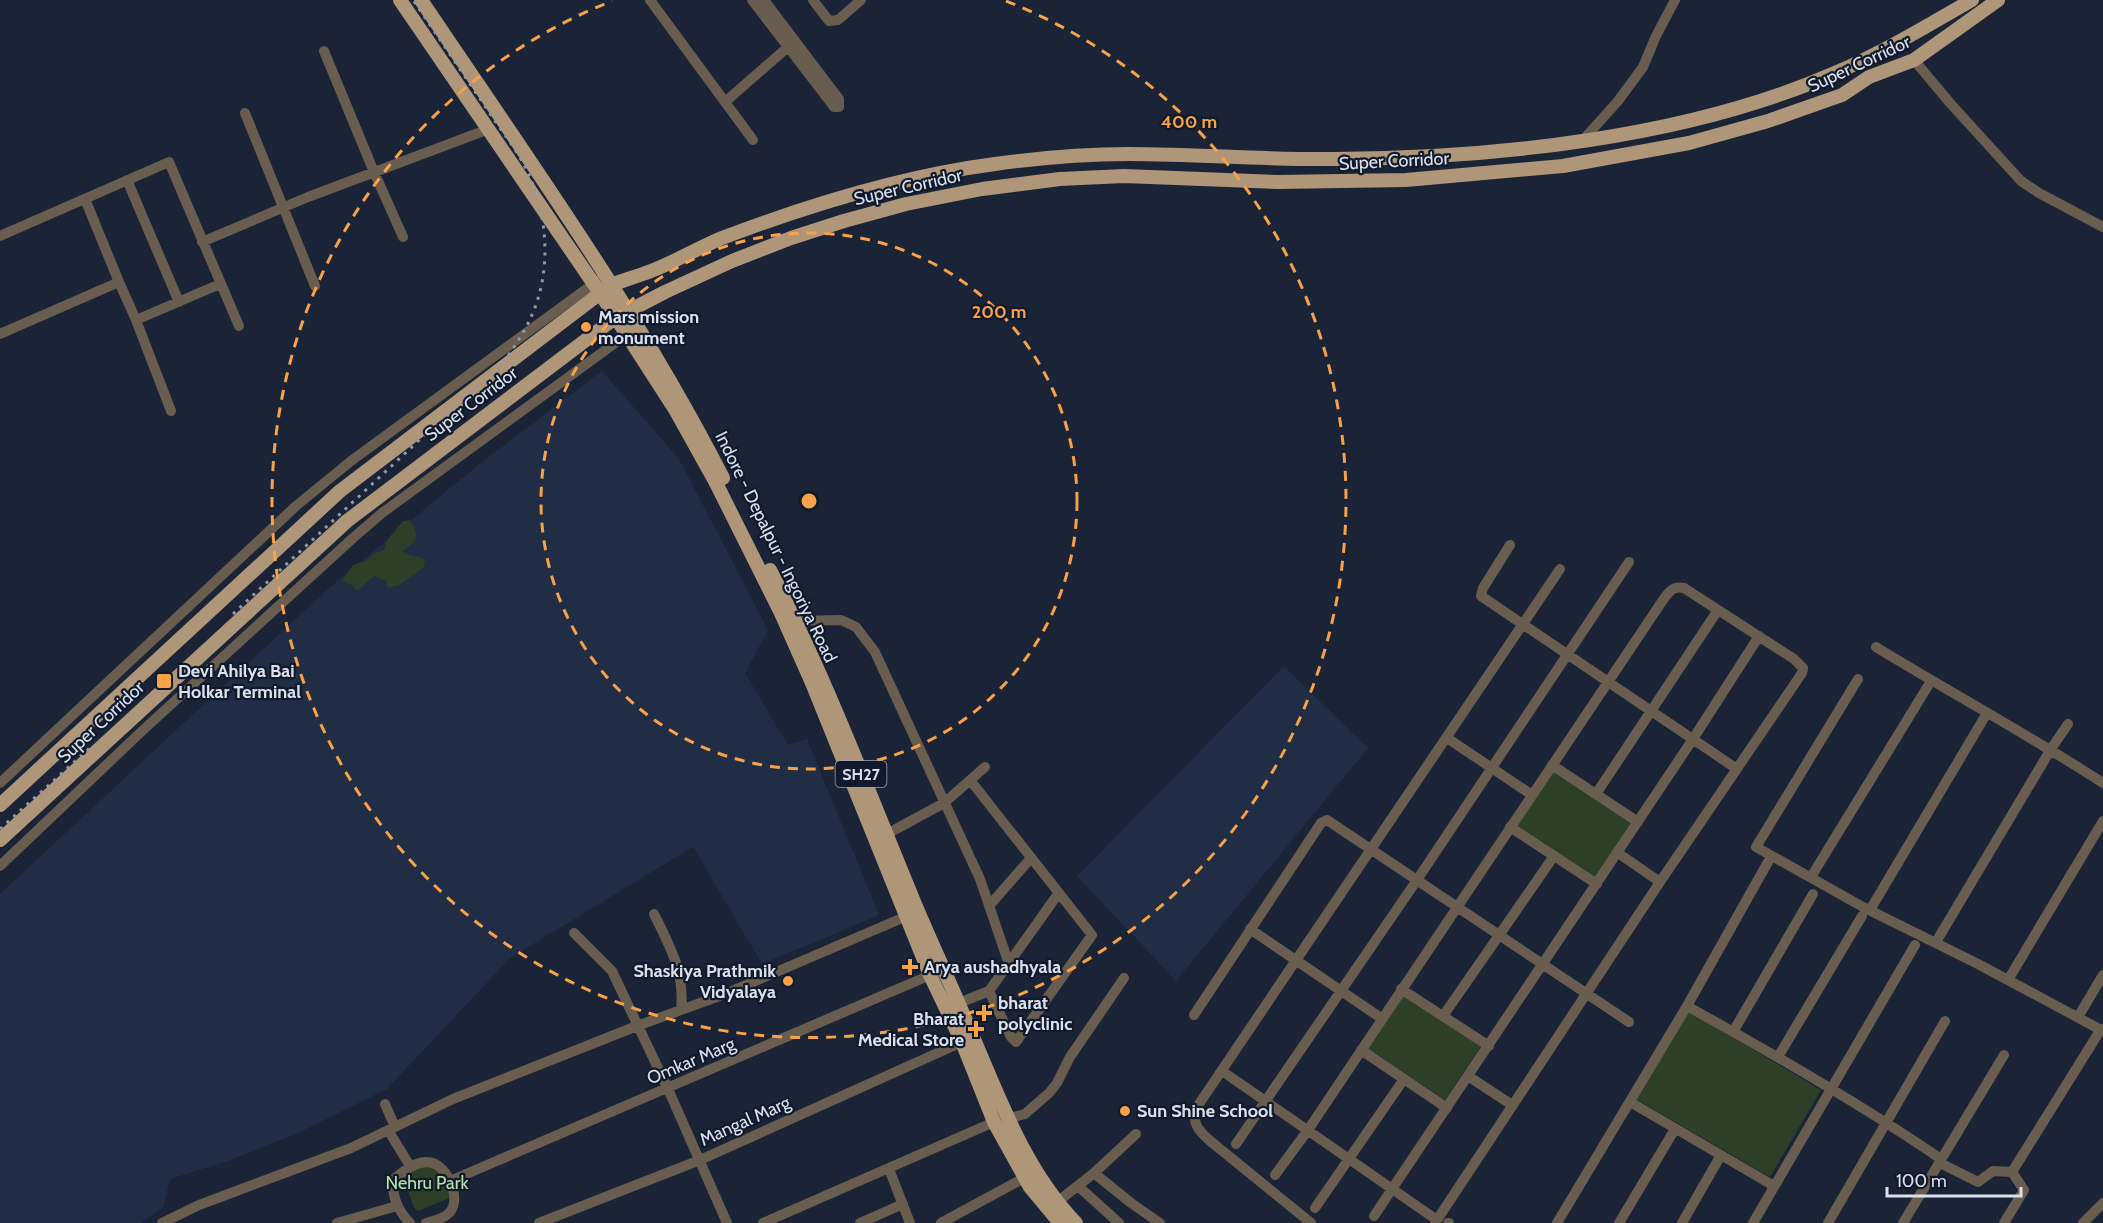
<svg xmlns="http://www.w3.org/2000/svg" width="2103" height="1223" font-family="Cabin,sans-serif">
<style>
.built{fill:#202d44}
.green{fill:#2d4027}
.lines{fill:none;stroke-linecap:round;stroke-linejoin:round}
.minor{stroke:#695d4f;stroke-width:10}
.major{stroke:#af9678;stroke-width:14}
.rail{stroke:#919aa8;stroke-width:3;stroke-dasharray:3 6;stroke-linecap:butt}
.ring{fill:none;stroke:#f7a149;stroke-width:3;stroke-dasharray:10 8}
.poi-dot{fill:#f7a149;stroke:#111a2c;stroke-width:2}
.labels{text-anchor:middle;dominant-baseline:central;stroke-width:4.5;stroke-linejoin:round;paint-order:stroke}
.shield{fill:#111a2c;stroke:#9ea5b3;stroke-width:1.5}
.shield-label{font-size:16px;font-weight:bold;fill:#dae1ed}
.street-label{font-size:18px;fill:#dae1ed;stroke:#111a2c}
.poi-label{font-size:18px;font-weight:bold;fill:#dae1ed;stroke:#111a2c;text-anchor:start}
.park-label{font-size:18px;fill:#b5e0a6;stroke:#111a2c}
.centre{fill:#f7a149;stroke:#111a2c;stroke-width:3}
.ring-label{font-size:18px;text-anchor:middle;font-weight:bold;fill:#f7a149;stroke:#111a2c;stroke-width:4.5;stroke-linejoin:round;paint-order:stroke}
</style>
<rect width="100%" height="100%" fill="#1a2436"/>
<!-- built -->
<path class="built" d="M602,371L679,459L768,630L745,673L788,745L807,739L879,915L762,964L693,847L510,958L387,1089L302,1131L231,1160L170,1179L163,1207L141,1223H0V894L330,587L477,466Z
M1284,666L1368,748L1176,981L1077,876Z"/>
<!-- green -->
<path class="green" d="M410,520C421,536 416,543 402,551C409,556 417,555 425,560L424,567L399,585L388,588L386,581L374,576L357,591L352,585L342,581L353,565L366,561L375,553L384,550L388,539L403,521Z
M1553,771L1631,822L1596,877L1517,827Z
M1404,994L1481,1046L1445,1100L1367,1048Z
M1688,1011L1821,1090L1770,1177L1636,1099Z
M435,1158L439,1160L452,1197L418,1211L414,1208L403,1177L406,1168Z"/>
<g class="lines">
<!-- minor -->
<path class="minor" d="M650,0L753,140
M752,0L831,103L834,107H839V99L764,0
M813,0L829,21L838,20L861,0
M324,51L374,172L403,237
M1914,60L1950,103L2021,181L2039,193L2103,227
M725,102L788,47
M245,113L315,286
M1583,140L1618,101L1643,67L1656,36L1675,0
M127,180L179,302
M85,199L119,282
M0,236L169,162L239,326
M202,242L308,197L489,129
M136,320L171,411
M0,334L119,282L136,320L220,284
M1510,545L1483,588L1481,596L1737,769
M796,621L841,620L856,627L875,652L980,879L1009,964
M1876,647C1951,693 2029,735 2103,783
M1858,679L1756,847L1863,907L1978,964L2103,1031
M1447,738L1532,795
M1552,765L1638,822
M970,780L1092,935L1016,1042L1011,1037L989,991
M0,783L296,506L351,461L600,279
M1596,794L1718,610
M1510,827L1597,884
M887,834L944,803L985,767
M1618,853L1660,882
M0,866L142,731L353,538L382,513L633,330
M1811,877L1931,681
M989,906L1031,858
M1870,910L1987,713
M654,914C670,947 685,972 681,1010
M1250,929L1381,1018
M574,933L612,971L668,1089L727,1223
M1936,942L2051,749L2068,724
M2008,980L2103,821
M1401,989L1489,1046
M959,1003L989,991L1058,894
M1687,1006C1773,1054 1859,1103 1941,1159
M1194,1015L1321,823L1327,820L1629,1022
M1443,1016L1554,856
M2078,1017L2103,975
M1733,1032L1813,894
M1361,1050L1447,1108
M1778,1057L1862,916
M1222,1071L1437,1220
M1468,1076L1512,1105
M1630,1102L1774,1186
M385,1104L395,1127
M388,1130L410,1166
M1236,1144L1417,880L1629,562
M1942,1164L1978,1182L1993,1171L2012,1172
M889,1169L910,1223
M2012,1172L2101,1029
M1094,1173L1131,1203L1160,1223
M1275,1175L1308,1130L1665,597C1671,590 1674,586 1684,588L1794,659L1803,668L1802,673L1660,882L1435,1223
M450,1181L935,973
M1078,1186L1119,1223
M1056,1203L1094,1173L1136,1134
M1315,1208L1404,1079
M1374,1216L1693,739L1759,636
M162,1223L199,1205L351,1148L453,1099L637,1026L725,994L907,916
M337,1223L397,1206
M410,1223C398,1211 392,1197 393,1180C403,1171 420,1157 435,1164C450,1171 462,1202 448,1214C443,1219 433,1221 426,1223
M539,1223L700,1160L962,1042
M763,1223L994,1122L1025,1114L1049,1093L1057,1083L1070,1057L1124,978
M860,1223L903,1204
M941,1223L1024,1178
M1311,1223L1209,1140C1198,1130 1191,1122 1197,1107L1560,569
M1448,1223H1449
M1557,1223L1687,1006L1768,862
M1619,1223L1675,1129
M1682,1223L1721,1155
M1753,1223L1915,945
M1828,1223L1945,1021
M1903,1223L2004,1055
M2004,1223L2024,1190L2012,1172
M2083,1223L2103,1203"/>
<!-- major -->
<path class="major" d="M400,0L600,293L676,411L715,481L780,611L812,683L930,975L962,1042L994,1122L1030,1187L1060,1223
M421,0C526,156 637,310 723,478
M770,570C823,672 864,780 908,887C925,930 946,973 964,1016C996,1088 1021,1166 1076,1223
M0,805L340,491L611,285C624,280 638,276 651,271C675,262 698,248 722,238C809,205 902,176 995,164C1039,158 1084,154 1129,154C1198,154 1266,160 1335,159C1495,158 1687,138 1835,73C1882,53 1927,26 1972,0
M0,840L347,521L615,318L665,292L732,261L791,238L844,221L906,204L982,189L1060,179L1124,176L1278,182L1406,180L1563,166L1689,143L1768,121L1842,95L1869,77L1914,60L1998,0"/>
<!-- rail -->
<path class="rail" d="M233,614L505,360C514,347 524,333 531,317C553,269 548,209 523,163C512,143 497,125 485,106C461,71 437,35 413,0
M0,829L92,746"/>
</g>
<!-- distance rings -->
<g class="ring">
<circle cx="809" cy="501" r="268"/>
<path d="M1006 1A537 537 0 1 1 612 1"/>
</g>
<!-- markers -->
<g class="poi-dot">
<circle cx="586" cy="327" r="6"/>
<rect x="156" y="673" width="16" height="16" rx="3"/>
<path d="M907 958h6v6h6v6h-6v6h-6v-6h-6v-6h6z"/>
<circle cx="788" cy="981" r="6"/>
<path d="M981 1004h6v6h6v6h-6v6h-6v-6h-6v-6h6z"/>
<path d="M973 1020h6v6h6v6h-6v6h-6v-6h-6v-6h6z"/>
<circle cx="1125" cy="1111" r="6"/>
</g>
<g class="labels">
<!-- shield labels -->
<rect class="shield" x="835.5" y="761" width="51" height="26" rx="4.5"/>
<g class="shield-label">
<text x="861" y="774">SH27</text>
</g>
<!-- street labels -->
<g class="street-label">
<text transform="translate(1859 64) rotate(-25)">Super Corridor</text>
<text transform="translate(1394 161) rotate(-3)">Super Corridor</text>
<text transform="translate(908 187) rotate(-13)">Super Corridor</text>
<text transform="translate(471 404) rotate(-37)">Super Corridor</text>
<text transform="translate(776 547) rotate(64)">Indore - Depalpur - Ingoriya Road</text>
<text transform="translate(101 722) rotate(-43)">Super Corridor</text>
<text transform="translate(691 1061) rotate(-23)">Omkar Marg</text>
<text transform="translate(745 1121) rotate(-24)">Mangal Marg</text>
</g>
<!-- poi labels -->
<g class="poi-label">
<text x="598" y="317">Mars mission<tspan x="598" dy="21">monument</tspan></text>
<text x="178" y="671">Devi Ahilya Bai<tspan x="178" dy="21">Holkar Terminal</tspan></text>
<text x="924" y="967">Arya aushadhyala</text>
<text x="776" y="971" text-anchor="end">Shaskiya Prathmik<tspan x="776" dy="21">Vidyalaya</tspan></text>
<text x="998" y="1003">bharat<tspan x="998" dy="21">polyclinic</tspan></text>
<text x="964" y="1019" text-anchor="end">Bharat<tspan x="964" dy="21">Medical Store</tspan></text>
<text x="1137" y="1111">Sun Shine School</text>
</g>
<!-- park labels -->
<g class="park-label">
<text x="427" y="1183">Nehru Park</text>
</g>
</g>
<circle cx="809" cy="501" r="9" class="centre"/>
<g class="ring-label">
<text x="1189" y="128">400 m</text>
<text x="999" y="318">200 m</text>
</g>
<!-- scale -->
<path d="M1887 1187v9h134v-9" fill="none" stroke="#dae1ed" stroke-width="3"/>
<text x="1896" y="1187" font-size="18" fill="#dae1ed" stroke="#111a2c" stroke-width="4.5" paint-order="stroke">100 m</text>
</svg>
